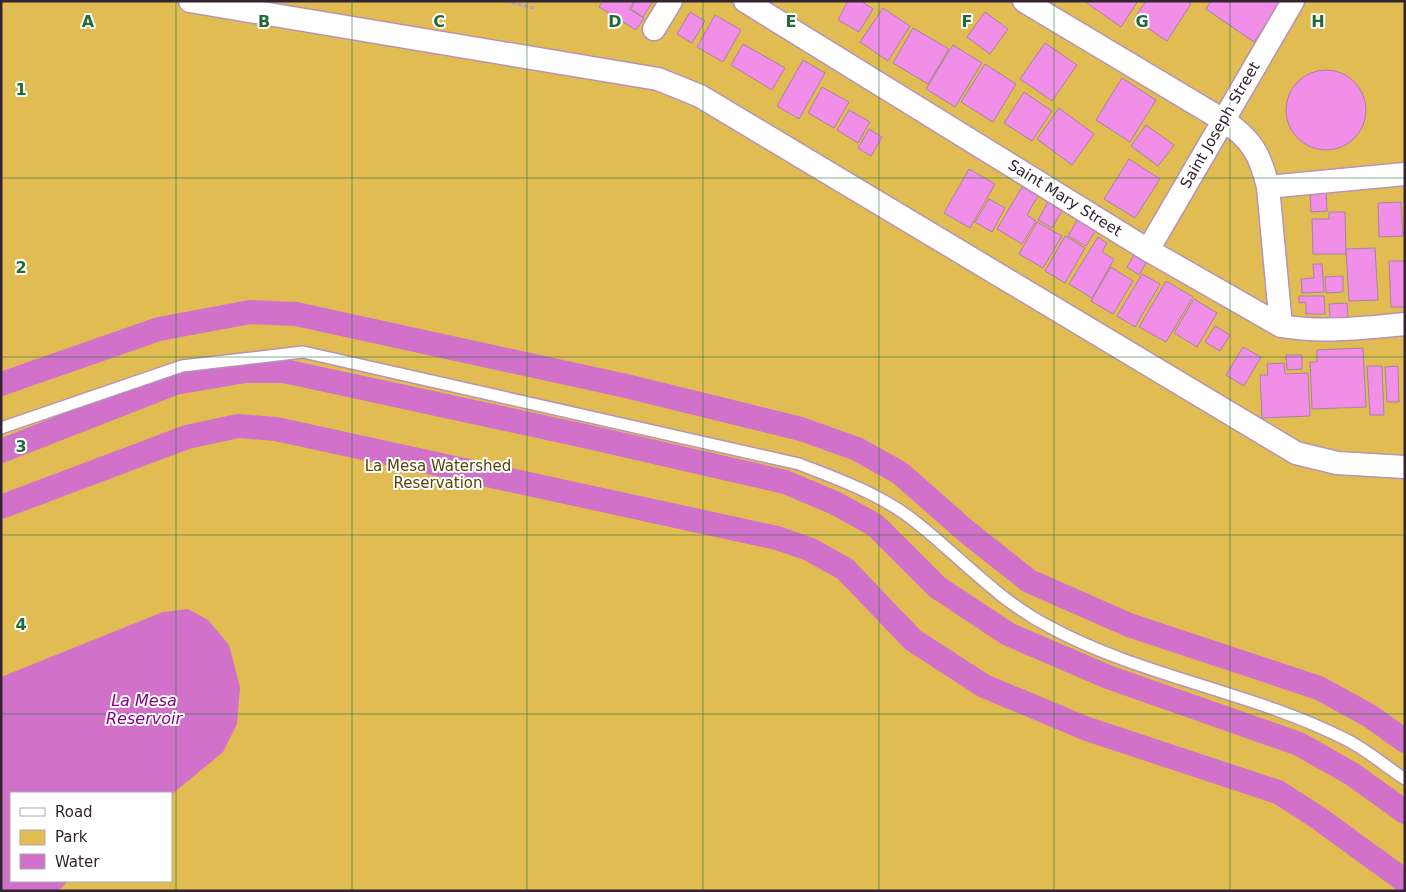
<svg xmlns="http://www.w3.org/2000/svg" width="1406" height="892" font-family="'DejaVu Sans',sans-serif">
<style>
.green{fill:#e0bc53;fill-rule:evenodd}
.water{fill:#d271ca}
.lines{fill:none;stroke-linecap:round;stroke-linejoin:round}
.canal{stroke:#d271ca;stroke-width:24}
.building{fill:#f18ee8;stroke:#a683a2}
.lane-casing{stroke:#b794b3;stroke-width:14}
.street-casing{stroke:#b794b3;stroke-width:25}
.path{stroke:#b99bb6;stroke-width:3;stroke-dasharray:4 2.5;stroke-linecap:butt}
.lane{stroke:#fff;stroke-width:11}
.street{stroke:#fff;stroke-width:22}
.grid{fill:none;stroke:#206a37;stroke-width:1;stroke-opacity:0.55}
.labels{text-anchor:middle;dominant-baseline:central;stroke-width:4;stroke-linejoin:round;paint-order:stroke}
.street-label{font-size:15px;fill:#322431;stroke:#fff}
.park-label{font-size:15px;fill:#564305;stroke:#fff}
.water-label{font-size:16px;font-style:italic;fill:#840380;stroke:#fff}
.grid-label{font-size:16px;text-anchor:middle;font-weight:bold;fill:#206a37;stroke:#fff;stroke-width:4;stroke-linejoin:round;paint-order:stroke}
</style>
<rect width="100%" height="100%" fill="#fed8f9"/>
<!-- green -->
<path class="green" d="M1,1H1405V891H1ZM11,793H171V881H11Z"/>
<!-- water -->
<path class="water" d="M188,609L208,620L229,645L240,687L237,724L223,752L171,795V793H11V881H68L58,891H1V677L163,612Z"/>
<g class="lines">
<!-- canal -->
<path class="canal" d="M1,384L159,329L250,312L296,314L626,386L801,429L857,449L900,473L967,532L1029,581L1129,625L1319,688L1370,716L1405,741
M1,451L175,383L245,371H284L580,435L785,482L835,503L875,525L937,587L1008,634L1108,677L1299,744L1352,774L1405,812
M1,507L187,437L238,426L276,429L777,538L809,549L845,569L913,640L984,686L1087,729L1278,792L1317,817L1405,881"/>
</g>
<!-- building -->
<path class="building" d="M603,1H634L629,9L644,18L636,30L599,7Z
M635,1H653L643,17L631,9Z
M848,1H861L873,9L859,32L838,20Z
M1084,1H1138L1121,27Z
M1146,1H1187L1191,4L1167,41L1134,19Z
M1211,1H1281L1254,42L1206,9Z
M883,8L910,26L888,61L860,42Z
M690,12L705,21L692,43L677,34Z
M985,12L1008,29L990,54L967,37Z
M715,15L741,30L723,62L697,47Z
M913,28L949,49L928,84L893,63Z
M1045,43L1077,65L1052,101L1020,79Z
M743,44L785,68L772,90L731,65Z
M953,45L982,63L955,107L926,89Z
M803,60L825,73L799,119L777,106Z
M985,64L1016,84L993,122L961,102Z
M1286 110a40 40 0 1 1 80 0a40 40 0 1 1-80 0Z
M1122,78L1156,100L1130,142L1096,120Z
M822,87L849,102L834,128L808,113Z
M1024,92L1052,111L1032,141L1004,123Z
M1059,108L1094,134L1072,165L1037,139Z
M849,110L870,122L858,143L837,130Z
M1146,125L1174,145L1158,166L1131,146Z
M869,129L882,137L871,156L858,148Z
M1129,159L1160,179L1135,218L1104,199Z
M969,169L995,184L970,228L944,213Z
M1022,187L1038,196L1027,215L1036,221L1022,244L997,229Z
M1326,190L1327,211L1311,212L1310,191Z
M989,199L1005,208L992,232L975,222Z
M1048,202L1062,211L1052,228L1038,220Z
M1401,202L1403,236L1379,237L1378,203Z
M1329,212H1345L1346,254H1313L1312,219H1329Z
M1078,219L1096,230L1086,246L1068,236Z
M1037,222L1062,236L1043,268L1019,254Z
M1065,236L1085,248L1065,283L1045,271Z
M1098,237L1107,243L1102,252L1114,259L1092,298L1069,284Z
M1375,248L1378,300L1349,301L1346,249Z
M1134,255L1146,263L1139,275L1127,267Z
M1389,261H1405V307H1391Z
M1313,264H1322L1324,292L1302,293L1301,279L1314,278Z
M1111,267L1133,281L1113,314L1091,301Z
M1142,274L1160,284L1135,327L1117,316Z
M1343,276V292L1326,293L1325,277Z
M1166,281L1193,297L1166,342L1139,327Z
M1299,296H1324L1325,314H1306V302L1299,303Z
M1194,299L1217,313L1197,347L1174,333Z
M1347,303L1348,318L1330,319L1329,304Z
M1215,326L1230,335L1220,351L1205,342Z
M1243,347L1261,357L1244,386L1226,375Z
M1363,348L1366,407L1312,409L1310,362H1317V350Z
M1286,355H1302V369L1287,370Z
M1284,363L1285,374L1308,373L1310,416L1262,418L1260,375H1268L1267,364Z
M1367,366H1382L1384,415H1370Z
M1398,366L1399,402H1387L1385,367Z"/>
<g class="lines">
<!-- lane casing -->
<g class="lane-casing">
<path id="lane" d="M1,428L182,366L303,352L799,464C840,480 883,495 917,523C961,558 998,600 1048,626C1141,677 1250,691 1345,739C1366,749 1385,766 1405,779"/>
</g>
<!-- street casing -->
<g class="street-casing">
<path id="street" d="M190,1L658,79L700,96L1296,453L1337,463L1405,467
M745,1L1148,250L1281,326C1323,333 1363,328 1405,324
M1024,1L1223,120C1252,139 1260,154 1268,187L1281,326
M654,29L671,1
M1268,187L1405,174
M1148,250L1293,1"/>
</g>
<!-- path -->
<path class="path" d="M505,1L534,8"/>
<!-- lane -->
<use href="#lane" class="lane"/>
<!-- street -->
<use href="#street" class="street"/>
</g>
<!-- grid -->
<path class="grid" d="M176,1V891M352,1V891M527,1V891M703,1V891M879,1V891M1054,1V891M1230,1V891M1,178H1405M1,357H1405M1,535H1405M1,714H1405"/>
<g class="labels">
<!-- street labels -->
<g class="street-label">
<text transform="translate(1220 125) rotate(-60)">Saint Joseph Street</text>
<text transform="translate(1065 198) rotate(32)">Saint Mary Street</text>
</g>
<!-- park labels -->
<g class="park-label">
<text x="438" y="466">La Mesa Watershed<tspan x="438" dy="17">Reservation</tspan></text>
</g>
<!-- water labels -->
<g class="water-label">
<text x="144" y="700">La Mesa<tspan x="144" dy="18">Reservoir</tspan></text>
</g>
</g>
<g class="grid-label">
<text x="88" y="27">A</text>
<text x="264" y="27">B</text>
<text x="439" y="27">C</text>
<text x="615" y="27">D</text>
<text x="791" y="27">E</text>
<text x="967" y="27">F</text>
<text x="1142" y="27">G</text>
<text x="1318" y="27">H</text>
<text x="21" y="95">1</text>
<text x="21" y="273">2</text>
<text x="21" y="452">3</text>
<text x="21" y="630">4</text>
</g>
<!-- border -->
<rect width="1406" height="892" fill="none" stroke="#322431" stroke-width="5"/>
<!-- legend -->
<rect x="10" y="792" width="162" height="90" fill="#ffffff" stroke="#ada7ad"/>
<rect x="20" y="808" width="25" height="8" fill="#ffffff" stroke="#ada7ad"/>
<text x="55" y="817" font-size="15" fill="#322431">Road</text>
<rect x="20" y="830" width="25" height="15" fill="#e0bc53" stroke="#ada7ad"/>
<text x="55" y="842" font-size="15" fill="#322431">Park</text>
<rect x="20" y="854" width="25" height="15" fill="#d271ca" stroke="#ada7ad"/>
<text x="55" y="867" font-size="15" fill="#322431">Water</text>
</svg>
